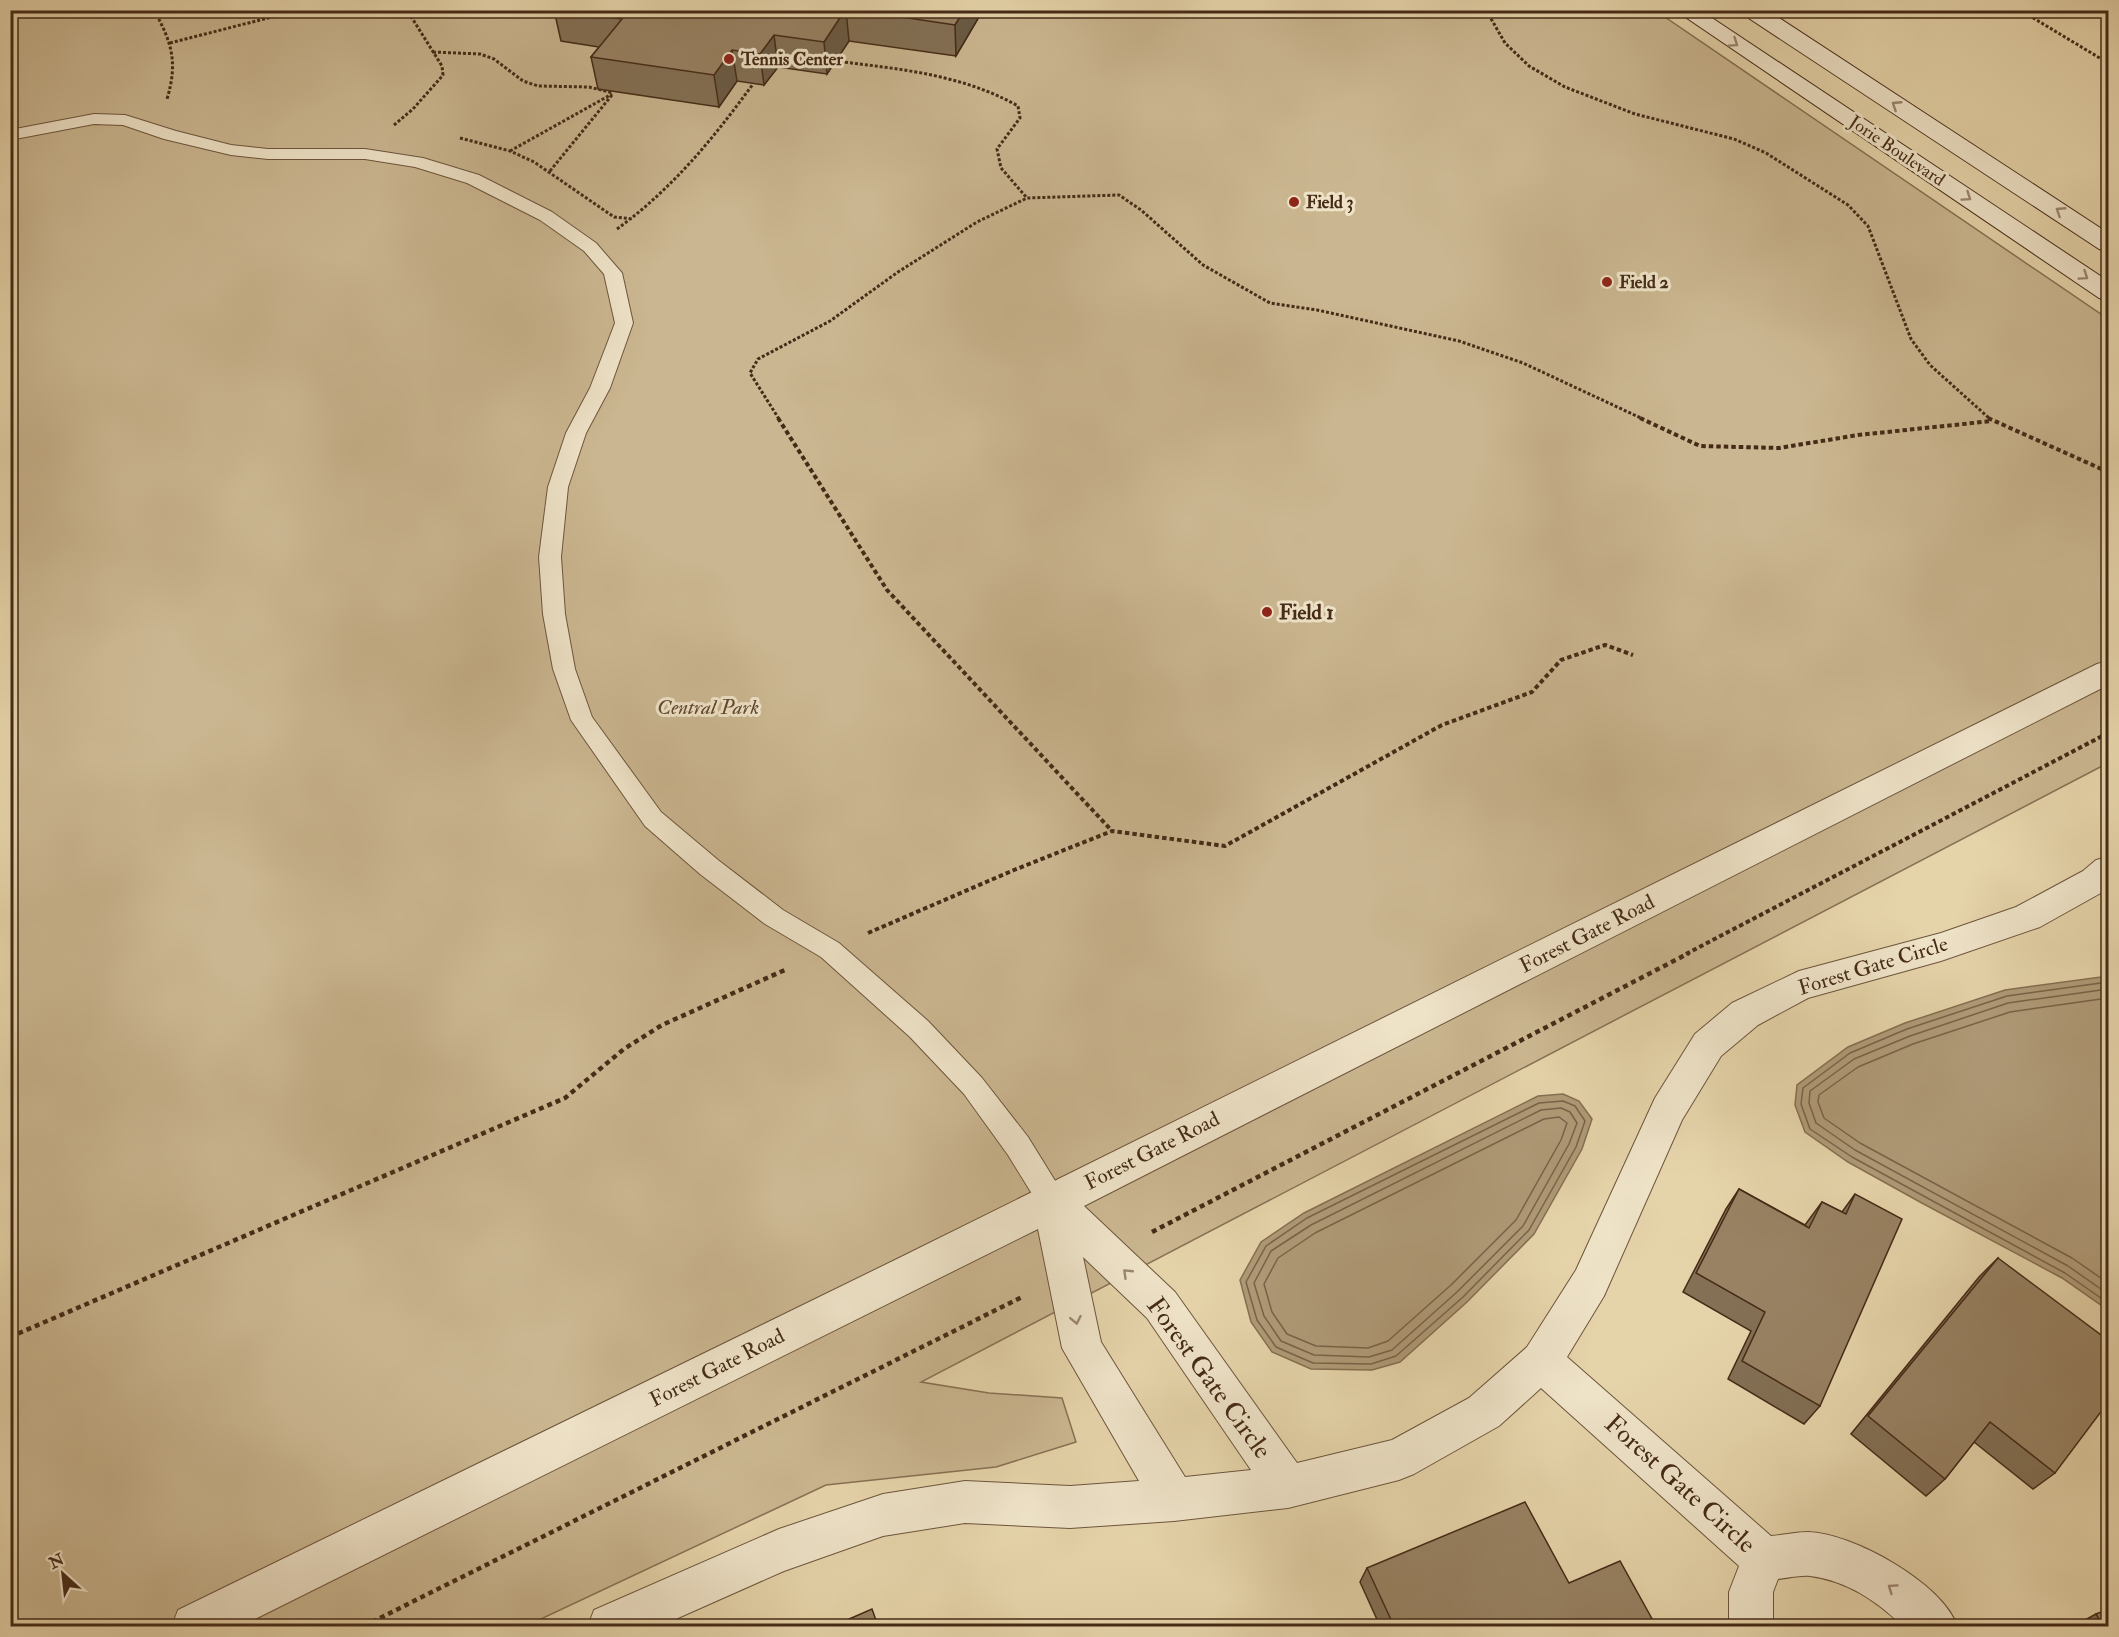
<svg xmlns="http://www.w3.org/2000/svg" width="2119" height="1637" font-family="'IM FELL Double Pica',serif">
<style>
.green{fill:#cab690;stroke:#887054;stroke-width:1.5}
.water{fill:#af9a77;stroke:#856e51;stroke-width:1.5}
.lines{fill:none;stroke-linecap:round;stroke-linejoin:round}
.shore{stroke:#7a6247;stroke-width:1.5}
.service-casing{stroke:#6d553c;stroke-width:2}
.minor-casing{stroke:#6d553c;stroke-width:2}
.secondary-casing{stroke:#452b17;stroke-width:2}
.path-far2{stroke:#452b17;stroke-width:3;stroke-dasharray:3 2;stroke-linecap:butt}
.path-far1{stroke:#452b17;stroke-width:4;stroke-dasharray:4.5 3;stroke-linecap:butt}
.path{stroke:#452b17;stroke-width:4.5;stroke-dasharray:5 4;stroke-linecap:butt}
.service{fill:#eee2c7;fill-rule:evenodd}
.minor{fill:#eee2c7;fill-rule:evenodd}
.secondary{fill:#eee2c7;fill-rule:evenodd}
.wall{fill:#837055;stroke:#452b17;stroke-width:1.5}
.shaded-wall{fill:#6a5b45;stroke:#452b17;stroke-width:1.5}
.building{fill:#988263;stroke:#452b17;stroke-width:1.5}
.oneway{stroke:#9a866f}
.poi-dot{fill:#8f2418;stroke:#eee2c7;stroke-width:2}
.labels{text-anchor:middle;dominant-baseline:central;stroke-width:6;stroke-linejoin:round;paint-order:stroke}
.far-poi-label{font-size:18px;font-weight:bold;fill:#452b17;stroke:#eee2c7;text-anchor:start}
.far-street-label{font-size:18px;fill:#452b17;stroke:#eee2c7}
.poi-label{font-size:21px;font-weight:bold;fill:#452b17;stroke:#eee2c7;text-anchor:start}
.park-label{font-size:21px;font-style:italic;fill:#60472f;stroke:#eee2c7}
.street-label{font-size:21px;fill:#452b17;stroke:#eee2c7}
.near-street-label{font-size:26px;fill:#452b17;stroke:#eee2c7}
</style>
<rect width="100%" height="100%" fill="#e5d3a9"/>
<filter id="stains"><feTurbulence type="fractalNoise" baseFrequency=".00333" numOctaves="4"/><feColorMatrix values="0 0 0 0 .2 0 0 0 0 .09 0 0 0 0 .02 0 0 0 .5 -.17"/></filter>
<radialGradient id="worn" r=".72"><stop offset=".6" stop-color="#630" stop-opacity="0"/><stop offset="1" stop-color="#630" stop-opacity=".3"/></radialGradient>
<!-- green -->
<path class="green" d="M11,11H1656L2108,319V763L921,1382L989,1393L1062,1398L1076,1442L996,1467L826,1485L526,1626H11Z"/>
<!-- water -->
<path class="water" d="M2108,976V1310L2062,1278L1920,1202L1848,1162L1805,1132L1795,1105L1797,1085L1848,1047L1905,1023L2005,990Z
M1563,1094L1579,1101L1592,1119L1582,1149L1534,1234L1467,1302L1400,1362L1372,1370L1311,1369L1272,1352L1251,1322L1240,1280L1261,1242L1304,1213L1538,1096Z"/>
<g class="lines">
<!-- shore -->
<path class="shore" d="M2108,982L2007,996L1907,1029L1850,1053L1803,1088L1801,1104L1810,1129L1852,1157L2065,1273L2108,1303
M2108,989L2008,1003L1910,1036L1854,1059L1810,1091L1809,1103L1816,1123L1855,1150L2068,1266L2108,1294
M2108,998L2010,1012L1913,1044L1858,1067L1819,1095L1818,1102L1824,1118L1860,1143L2072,1258L2108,1283
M1563,1101L1575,1106L1585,1121L1576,1147L1529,1230L1463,1297L1396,1356L1371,1364L1313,1363L1276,1347L1257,1320L1246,1282L1266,1246L1307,1218L1539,1103Z
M1561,1108L1570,1112L1577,1123L1569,1144L1523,1226L1457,1292L1392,1350L1369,1357L1314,1355L1281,1341L1264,1316L1254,1283L1271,1251L1311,1225L1541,1110Z
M1559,1117L1567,1123L1561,1140L1516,1220L1451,1285L1388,1341L1368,1348L1316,1346L1287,1334L1272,1312L1264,1284L1278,1258L1315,1233L1544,1119Z"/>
<!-- service casing -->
<g class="service-casing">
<path id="service" d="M94,114L125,115L176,131L231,145L268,149H365L423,158L479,175L552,212L596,243L622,273L633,323L610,388L586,433L568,487L561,557L565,614L575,669L592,717L661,812L718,860L783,910L839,943L928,1021L982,1078L1028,1137L1062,1192L1066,1201L1062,1210L1052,1214L1042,1210L1008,1155L964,1094L910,1037L821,957L765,924L700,874L645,826L571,720L553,669L543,614L539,557L548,487L566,433L590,388L615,323L604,274L584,251L540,220L467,183L415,167L365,159H268L231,155L164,139L123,125L94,124L10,140V130Z"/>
</g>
<!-- minor casing -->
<g class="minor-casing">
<path id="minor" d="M2108,661V685L1084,1206L1175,1292L1297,1463L1392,1440L1469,1398L1527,1347L1576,1270L1655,1098L1695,1034L1732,1003L1799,971L1941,933L2016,907L2083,871L2096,860L2108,857V889L2040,927L1941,961L1808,998L1758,1025L1721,1056L1682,1120L1604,1296L1567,1357L1771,1536C1783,1535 1796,1532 1808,1532C1852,1533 1943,1583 1957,1626H1903C1876,1601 1848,1581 1810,1576C1800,1575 1788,1578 1778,1579L1773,1592V1626H1729V1592L1739,1566L1541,1388L1499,1426L1414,1474L1399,1480L1288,1508L1174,1521L1070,1528L965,1523L883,1536L784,1571L660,1626H588L594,1610L779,1529L883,1494L965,1481L1070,1486L1139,1481L1062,1348L1038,1229L241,1626H172L178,1610L899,1258L2097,664ZM1083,1257L1147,1318L1251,1470L1185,1477L1101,1342Z"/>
</g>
<!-- secondary casing -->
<g class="secondary-casing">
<path id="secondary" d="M1675,10H1700L2108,281V300L2099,298Z
M1742,10H1767L2108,233V251L2099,249L1744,15Z"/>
</g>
<!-- path-far2 -->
<path class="path-far2" d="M154,10C172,43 178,62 167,99
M1486,10L1505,43L1529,66L1565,87L1635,114L1734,139L1766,153L1848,205L1868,226L1911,339L1930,365L1990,419
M2020,10L2108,63
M170,43L299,10
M433,52L480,54L494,59L523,81L538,86L589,87L613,93
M835,61C899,69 961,74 1018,106L1020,118L997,149L1001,168L1027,198L1119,195L1141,210L1203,265L1270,303L1317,310L1459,341L1523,363L1643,419
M394,125L413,109L443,75L442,66L407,10
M460,138L510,151L534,162L614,217L633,219
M510,151L612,94
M550,171L612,95
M617,229C672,189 713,139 753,84
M779,419L750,373L758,359L830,321L898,272L977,222L1027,198"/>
<!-- path-far1 -->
<path class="path-far1" d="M778,418L887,590L1112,831
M1640,418L1700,446L1779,448L1858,435L1992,421
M1988,418L2108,472
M868,933L1014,870L1112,831L1225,846L1442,725L1532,692L1561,660L1605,645L1633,655
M1686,954L2108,733"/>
<!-- path -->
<path class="path" d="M1152,1232L1689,953
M10,1337L565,1098L624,1049L662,1025L787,969
M364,1626L1024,1296"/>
<!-- service -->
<use href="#service" class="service"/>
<!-- minor -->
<use href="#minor" class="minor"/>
<!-- secondary -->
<use href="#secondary" class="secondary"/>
</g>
<!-- wall -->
<path class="wall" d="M554,10H983L956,56L849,41L827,74L778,67L764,85L737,81L719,107L598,89L591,57L599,47L561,41Z
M1739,1189L1805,1225L1822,1202L1842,1212L1855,1194L1820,1406L1804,1424L1728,1379L1751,1331L1683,1292L1726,1209Z
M1998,1258L2055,1473L2033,1489L1974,1442L1945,1479L1926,1496L1851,1434L1979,1277Z
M2109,1535V1550L2102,1539Z
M1367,1568L1569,1583L1656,1626H1380L1360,1582Z
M2096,1614L2109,1626H2074Z"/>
<!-- shaded-wall -->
<path class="shaded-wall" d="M845,10H846L849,41L827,74L824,42Z
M964,10H983L956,56L955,25Z
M774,35L778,67L764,85L760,54Z
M732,50L737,81L719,107L714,75Z"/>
<!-- building -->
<path class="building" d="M560,10H845L824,42L774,35L760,54L732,50L714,75L591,57L622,19Z
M854,10H964L955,25Z
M1739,1189L1809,1228L1822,1202L1846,1214L1855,1194L1902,1219L1820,1406L1742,1361L1765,1312L1696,1273Z
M1998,1258L2109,1341V1401L2055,1473L1990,1422L1945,1479L1868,1416Z
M1525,1502L1569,1583L1620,1561L1656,1626H1394L1367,1568Z
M872,1609L878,1626H833Z
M2109,1609V1626H2103L2096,1614Z"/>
<!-- one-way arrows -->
<defs><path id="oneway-chevron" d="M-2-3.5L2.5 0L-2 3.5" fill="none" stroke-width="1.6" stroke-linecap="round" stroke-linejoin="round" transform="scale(1.5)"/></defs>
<g class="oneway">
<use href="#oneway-chevron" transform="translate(1734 43) rotate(34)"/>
<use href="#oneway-chevron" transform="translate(1896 105) rotate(-147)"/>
<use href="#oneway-chevron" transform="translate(1967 197) rotate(34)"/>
<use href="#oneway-chevron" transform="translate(2060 211) rotate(-147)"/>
<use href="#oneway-chevron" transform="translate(2084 276) rotate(34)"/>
<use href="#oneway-chevron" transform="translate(1127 1273) rotate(-136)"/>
<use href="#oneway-chevron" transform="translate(1076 1320) rotate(79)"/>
<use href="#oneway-chevron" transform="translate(1892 1588) rotate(-145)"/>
</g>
<!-- markers -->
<g class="poi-dot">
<circle cx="729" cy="59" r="6"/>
<circle cx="1294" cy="202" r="6"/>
<circle cx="1607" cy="282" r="6"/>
<circle cx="1267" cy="612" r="6"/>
</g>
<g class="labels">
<!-- far-poi labels -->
<g class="far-poi-label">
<text x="741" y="59">Tennis Center</text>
<text x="1306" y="202">Field 3</text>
<text x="1619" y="282">Field 2</text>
</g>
<!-- far-street labels -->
<g class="far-street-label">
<text transform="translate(1897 151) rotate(34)">Jorie Boulevard</text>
</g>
<!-- poi labels -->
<g class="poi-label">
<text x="1279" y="612">Field 1</text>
</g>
<!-- park labels -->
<g class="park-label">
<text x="708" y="707">Central Park</text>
</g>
<!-- street labels -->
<g class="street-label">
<text transform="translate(1587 934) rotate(-27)">Forest Gate Road</text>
<text transform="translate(1873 966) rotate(-17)">Forest Gate Circle</text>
<text transform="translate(1152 1151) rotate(-27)">Forest Gate Road</text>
<text transform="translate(717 1368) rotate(-27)">Forest Gate Road</text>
</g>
<!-- near-street labels -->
<g class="near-street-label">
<text transform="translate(1209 1378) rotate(54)">Forest Gate Circle</text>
<text transform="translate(1680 1484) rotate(42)">Forest Gate Circle</text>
</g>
</g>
<!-- margin -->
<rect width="2119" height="1637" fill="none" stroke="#e5d3a9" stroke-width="36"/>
<rect x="12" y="12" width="2095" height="1613" fill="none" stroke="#452b17" stroke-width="3"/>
<rect x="18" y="18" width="2083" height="1601" fill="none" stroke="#452b17" stroke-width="1.5"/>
<!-- north arrow -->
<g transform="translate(63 1574) rotate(333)" stroke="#eee2c7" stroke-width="4.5" paint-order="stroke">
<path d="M0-4.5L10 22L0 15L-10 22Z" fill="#452b17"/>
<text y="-9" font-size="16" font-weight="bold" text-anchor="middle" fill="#452b17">N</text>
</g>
<rect width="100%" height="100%" filter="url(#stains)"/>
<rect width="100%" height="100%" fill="url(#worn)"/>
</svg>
